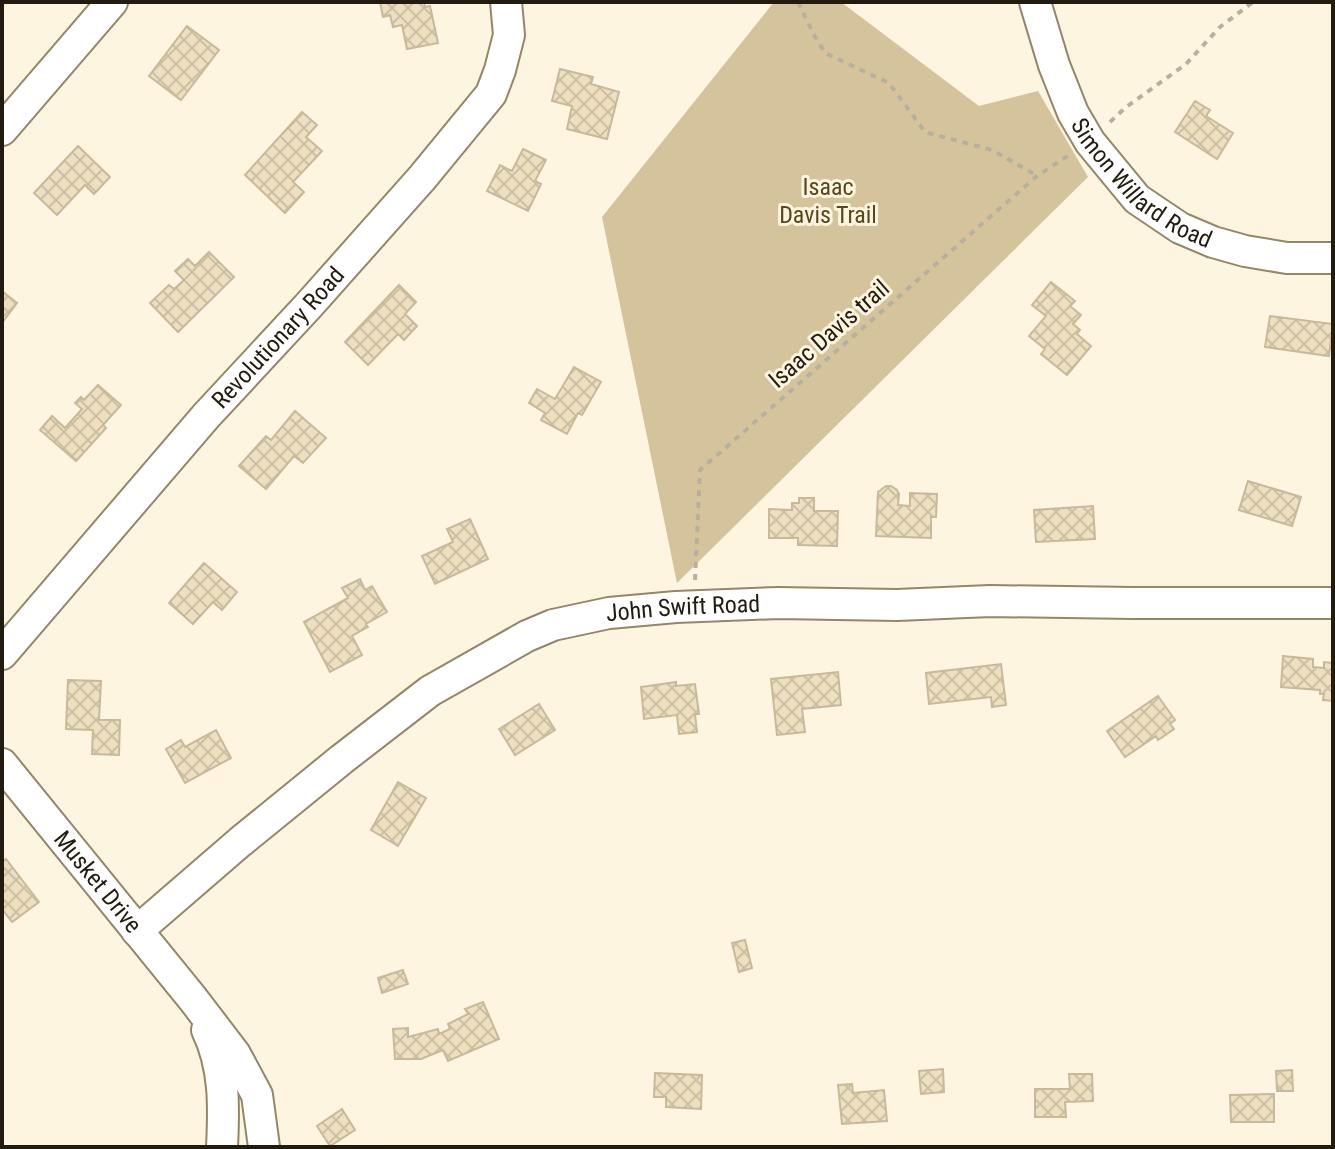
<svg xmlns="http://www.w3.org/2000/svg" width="1335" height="1149" font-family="'Roboto Condensed',sans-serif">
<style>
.park{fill:#d5c39c}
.building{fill:url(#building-cross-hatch);stroke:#c8b99a;stroke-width:2}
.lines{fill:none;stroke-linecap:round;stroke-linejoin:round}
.minor-casing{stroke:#948668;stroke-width:34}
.path{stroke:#b8b09e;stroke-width:4;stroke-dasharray:6 6;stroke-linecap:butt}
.minor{stroke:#fff;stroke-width:30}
.labels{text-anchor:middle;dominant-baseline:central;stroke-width:6;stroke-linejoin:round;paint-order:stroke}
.street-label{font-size:24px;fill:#221c10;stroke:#fef5e1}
.park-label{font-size:24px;fill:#58451b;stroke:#fef5e1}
</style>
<defs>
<pattern id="building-cross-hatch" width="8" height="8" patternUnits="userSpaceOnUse" patternTransform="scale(2)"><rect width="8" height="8" fill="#eedfbf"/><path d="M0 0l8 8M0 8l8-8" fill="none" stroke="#ccbfa3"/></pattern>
</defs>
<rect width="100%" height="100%" fill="#fef5e1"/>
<!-- park -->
<path class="park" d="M774,2H841L979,106L1038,91L1088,177L677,583L602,217Z"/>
<!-- building -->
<path class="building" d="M380,2H424L425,7L430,6L438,43L407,49L402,25L393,27L390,15L383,17Z
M187,26L219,50L181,100L149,76Z
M560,69L593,77L591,84L619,92L607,139L567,129L572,106L552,101Z
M1195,101L1210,110L1206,116L1233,133L1217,159L1175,132Z
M302,112L317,125L306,137L322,151L293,182L304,192L285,213L245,175Z
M78,146L110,177L94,194L85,185L57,215L34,193Z
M523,149L546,160L535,181L541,184L528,211L487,191L500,165L512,171Z
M209,252L234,277L178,332L150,303L169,285L174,289L184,280L175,271L188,259L195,266Z
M1051,282L1075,301L1070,306L1081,315L1073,324L1080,330L1077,334L1091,346L1067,375L1041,354L1045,349L1029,336L1046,316L1032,305Z
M399,285L416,302L405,314L417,326L404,340L398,334L368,365L345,342Z
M2,291L17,303L2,323Z
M1270,316L1333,324L1329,356L1265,347Z
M574,367L601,382L582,415L578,413L567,434L541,420L545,413L529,403L537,389L555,399Z
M98,385L121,405L103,425L106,428L76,461L40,430L52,416L65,428L82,409L75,403L81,397L84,400Z
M295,411L326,438L303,463L294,456L266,489L239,466L266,436L271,440Z
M1248,481L1301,497L1292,526L1239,510Z
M886,486H891L897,490L899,494L898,505L910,506V493L937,494L936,517H931V538L876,536L878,492Z
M799,498H814V511H838L837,546L798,545V538H769V509L792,510V503H799Z
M1093,506L1095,539L1036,542L1034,510Z
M470,519L488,559L435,584L422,556L453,542L447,529Z
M204,563L237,592L222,610L213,602L193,624L169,603Z
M360,579L365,590L372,586L387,612L366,624L368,627L352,636L362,655L330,672L304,622L348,598L342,588Z
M1283,656L1313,659V667L1324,668V662L1333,663V701L1323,700L1324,694H1320V690L1281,687Z
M1001,664L1006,705L992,707L991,697L929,704L926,673Z
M838,672L841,705L802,709L805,732L777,735L771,679Z
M68,680L101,681L99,720H120L119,755L92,754L93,730L66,729Z
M676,682V686L695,684L699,714H695L697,732L679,734L677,715L644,719L641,687Z
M1158,696L1175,720L1170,724L1174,729L1158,740L1156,736L1125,757L1107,731Z
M539,704L555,730L515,755L499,729Z
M216,730L231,758L185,783L166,749L181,740L185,747Z
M398,782L426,798L398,846L371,830Z
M6,859L39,902L12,922L2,909V862Z
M745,940L752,968L739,972L732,943Z
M403,970L408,984L382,993L378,978Z
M483,1002L499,1039L448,1061L443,1050L421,1059H395L393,1029L408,1028V1037L438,1029L439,1034L450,1029L448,1024L468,1014L465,1009Z
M943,1069L944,1092L921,1094L919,1071Z
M1292,1070L1293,1091H1277L1276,1071Z
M655,1073L702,1075L701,1109L666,1107V1097H654Z
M1069,1074H1092L1093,1101L1065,1102L1066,1117H1035V1089H1070Z
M852,1084L853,1093L884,1090L887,1121L842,1124L838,1085Z
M1274,1094V1122H1231L1230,1095Z
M342,1109L355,1130L330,1146L317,1126Z"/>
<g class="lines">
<!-- minor casing -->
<g class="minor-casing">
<g id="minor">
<path id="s1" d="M1035,2L1054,65L1073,113L1090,142L1137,199L1180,228L1213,242L1245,251L1287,258H1333"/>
<path d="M2,130L112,2"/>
<path id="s2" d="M2,654L206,416L310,304L422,178L491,94L500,70L509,35L506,2"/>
<path id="s3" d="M2,764L193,999L235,1054L257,1095L264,1147"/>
<path id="s4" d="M137,931L240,842L342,759L430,691L527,636L553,625L609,613L676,607L778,603L897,605L990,601L1133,603H1333"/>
<path d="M207,1030C225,1067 224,1107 222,1147"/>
</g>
</g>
<!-- path -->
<path class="path" d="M798,2L814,35L825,53L889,83L925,132L992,150L1036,175
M1110,122L1125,108L1186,64L1220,27L1253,2
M695,580L700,470L1037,176L1069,155"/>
<!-- minor -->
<use href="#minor" class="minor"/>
</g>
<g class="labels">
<!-- street labels -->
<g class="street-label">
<text stroke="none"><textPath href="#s1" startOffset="218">Simon Willard Road</textPath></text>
<text transform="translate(829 334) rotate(-41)">Isaac Davis trail</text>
<text stroke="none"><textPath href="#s2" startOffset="420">Revolutionary Road</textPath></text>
<text stroke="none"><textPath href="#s4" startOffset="650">John Swift Road</textPath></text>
<text stroke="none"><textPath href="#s3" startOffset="152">Musket Drive</textPath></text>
</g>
<!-- park labels -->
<g class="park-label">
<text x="828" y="187">Isaac<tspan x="828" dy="28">Davis Trail</tspan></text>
</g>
</g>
<!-- border -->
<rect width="1335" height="1149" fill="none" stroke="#221c10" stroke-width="8"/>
</svg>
